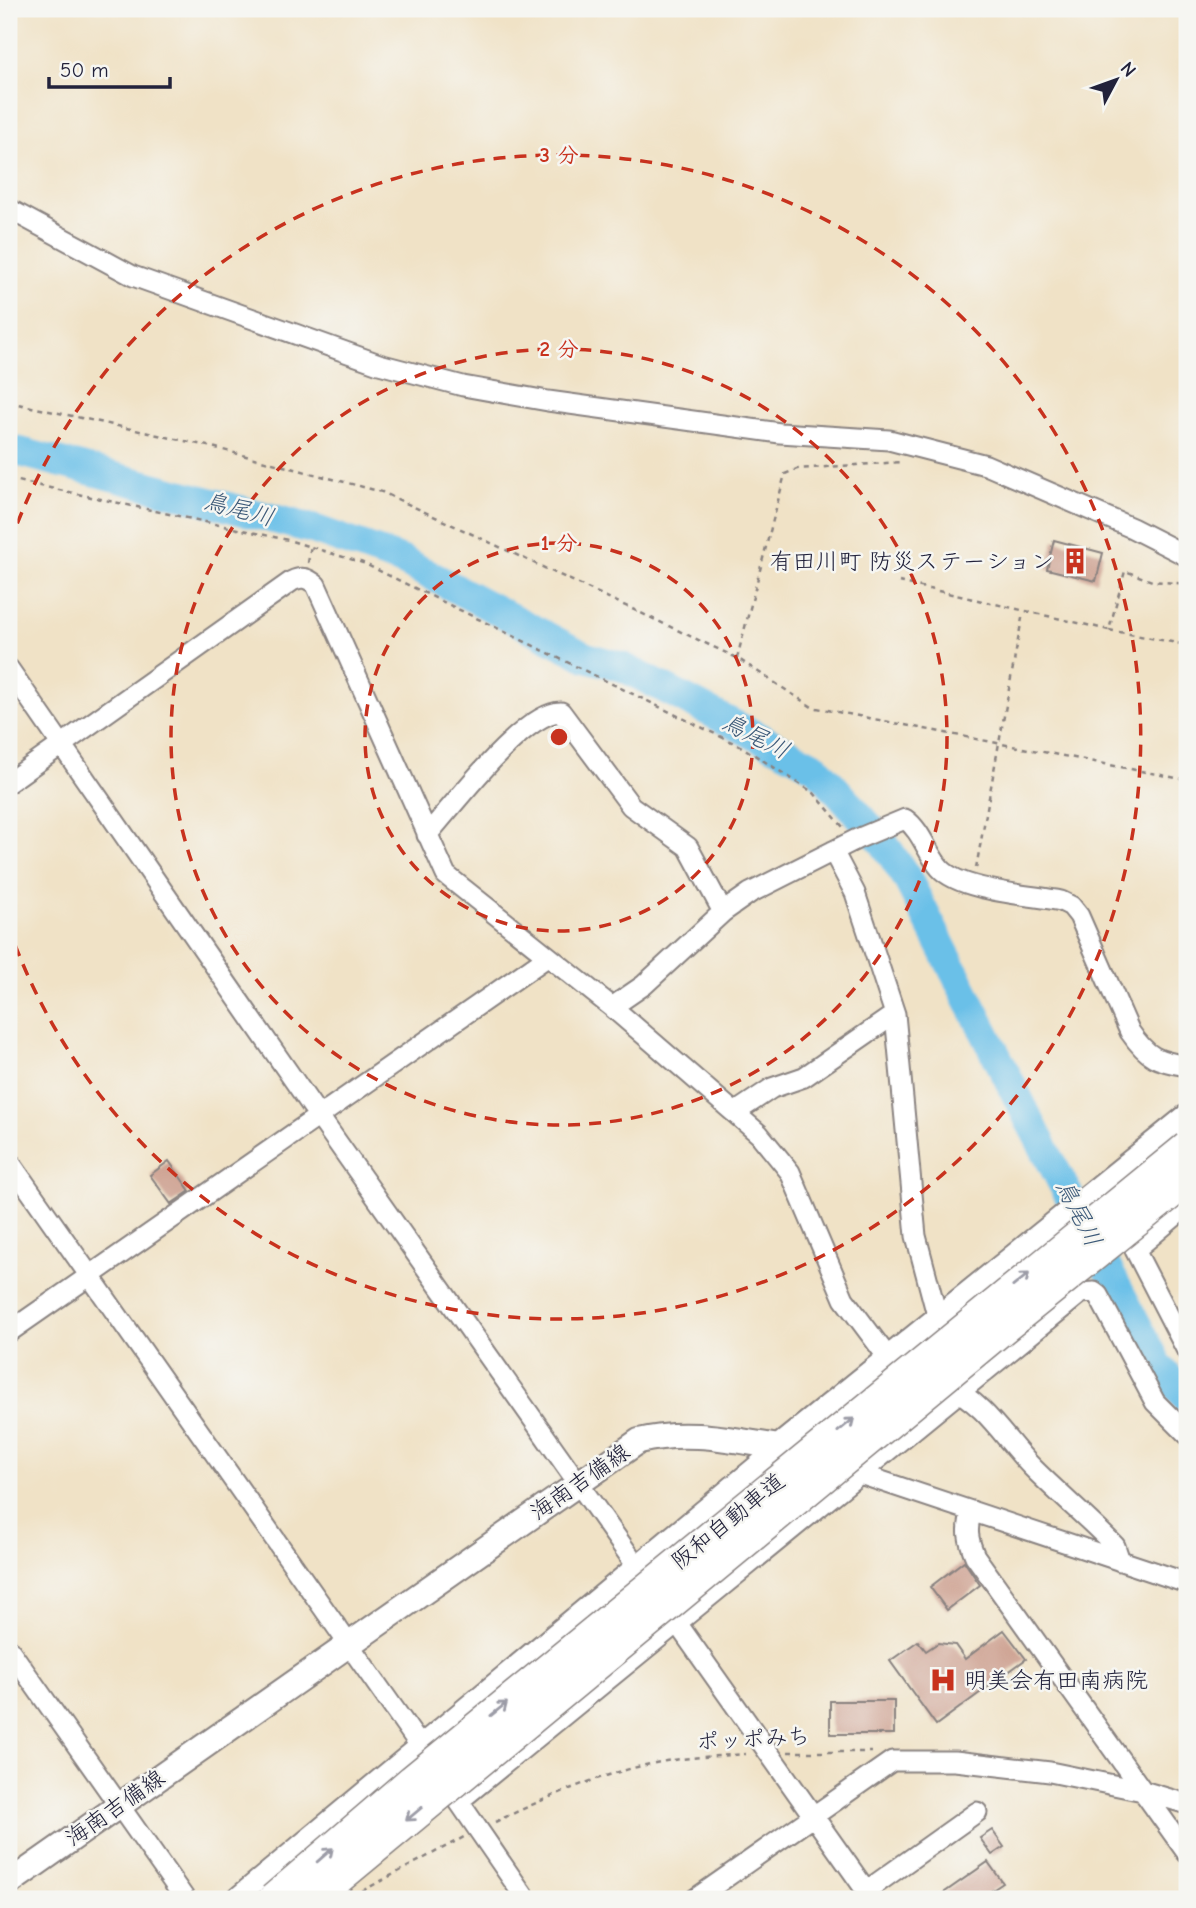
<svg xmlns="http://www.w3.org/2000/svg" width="1196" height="1908" font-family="'Comic Neue','Klee One',sans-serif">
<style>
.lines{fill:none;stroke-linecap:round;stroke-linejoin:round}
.river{stroke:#6bc0e8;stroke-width:30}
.building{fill:#cb9b8a}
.minor-casing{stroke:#898280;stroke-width:23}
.major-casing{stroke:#898280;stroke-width:28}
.path{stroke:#898280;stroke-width:2.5;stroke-dasharray:5 5;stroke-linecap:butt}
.minor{stroke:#fff;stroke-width:19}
.major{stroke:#fff;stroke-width:24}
.highway-bridge-casing{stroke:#898280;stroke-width:33;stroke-linecap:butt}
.highway-bridge{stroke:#fff;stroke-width:30}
.oneway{stroke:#9c9ca7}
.ring{fill:none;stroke:#c8321e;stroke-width:3.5;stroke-dasharray:12 9}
.labels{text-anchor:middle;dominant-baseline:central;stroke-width:5;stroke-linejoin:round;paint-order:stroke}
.poi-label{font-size:23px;fill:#22223b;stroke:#f6f6f2;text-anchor:end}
.street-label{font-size:23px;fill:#22223b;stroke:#f6f6f2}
.water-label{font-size:24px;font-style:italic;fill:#3c5978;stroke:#f6f6f2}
.centre{fill:#c8321e;stroke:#f6f6f2;stroke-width:3.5}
.ring-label{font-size:21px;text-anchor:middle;font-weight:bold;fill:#c8321e;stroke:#f6f6f2;stroke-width:5;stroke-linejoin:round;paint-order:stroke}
</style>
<rect width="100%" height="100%" fill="#f6f6f2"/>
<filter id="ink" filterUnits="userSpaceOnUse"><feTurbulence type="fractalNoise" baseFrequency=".0143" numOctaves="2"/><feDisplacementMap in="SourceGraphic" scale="14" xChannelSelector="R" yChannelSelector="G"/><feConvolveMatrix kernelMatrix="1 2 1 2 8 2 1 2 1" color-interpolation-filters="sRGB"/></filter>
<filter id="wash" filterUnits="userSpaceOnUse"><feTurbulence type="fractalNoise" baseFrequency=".00686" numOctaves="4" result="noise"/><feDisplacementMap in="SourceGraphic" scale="28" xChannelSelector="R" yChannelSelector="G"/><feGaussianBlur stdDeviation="1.57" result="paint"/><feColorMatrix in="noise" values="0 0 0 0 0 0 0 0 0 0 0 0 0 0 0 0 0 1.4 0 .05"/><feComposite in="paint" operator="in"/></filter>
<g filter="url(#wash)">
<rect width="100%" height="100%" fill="#f0e2c6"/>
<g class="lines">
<!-- river -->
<path class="river" d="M9,449L316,530L403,561L586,657L623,667L816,767L883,842L907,878L1026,1114L1158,1365L1187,1399"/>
</g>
<g id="blocks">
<!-- building -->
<path class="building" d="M1054,540L1103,553L1096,581L1047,569Z
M169,1161L190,1191L171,1204L150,1175Z
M964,1561L980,1585L947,1610L930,1587Z
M1004,1630L1026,1659L936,1725L890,1661L918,1641L926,1651L938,1643L955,1645L965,1659Z
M830,1701H894V1734H830Z
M992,1830L1004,1847L992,1855L980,1838Z
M988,1862L1003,1883L979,1899H935Z"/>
</g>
</g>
<g filter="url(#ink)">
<use href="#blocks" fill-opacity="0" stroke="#898280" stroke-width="2"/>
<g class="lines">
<!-- minor casing -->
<g class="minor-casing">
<path id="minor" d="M9,209L133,276L379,364L463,386L548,401L780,433L889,440L986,465L1132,528L1187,556
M9,669L318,1115L872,1899
M9,782L292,581C302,576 308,578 316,585L446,875L612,1007L759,1134L790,1172L844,1299L889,1359
M427,835C453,806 523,712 561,712L631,806L688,847L723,912
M833,851L855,893L895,1014L916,1236L938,1319
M612,1007L644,985L723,912L750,893L857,839L905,819C921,830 927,853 940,868C960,891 1031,895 1061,901L1071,906L1079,916L1130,1032C1148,1058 1157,1061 1187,1066
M736,1112L772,1088L804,1077L895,1014
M9,1161L428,1757
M1187,1206L1135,1250L1187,1351
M9,1332L547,957
M949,1387C986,1404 1005,1440 1033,1468C1060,1495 1089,1519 1115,1546L1120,1561
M830,1464L1187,1583
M972,1511C966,1529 968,1540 975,1556L1187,1853
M9,1649L185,1899
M453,1793L526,1899
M459,1801L1081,1293L1094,1292L1098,1295L1155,1402L1187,1434
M866,1891L977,1812
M235,1899L779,1447L788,1450
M695,1899L892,1761H955L1050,1772L1143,1791L1187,1804"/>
</g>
<!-- major casing -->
<g class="major-casing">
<path id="major" d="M9,1883L639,1441C686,1429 732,1440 779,1447L1187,1117"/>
</g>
<!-- path -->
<path class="path" d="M9,402L212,447L382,492L737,658L812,707L1187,780
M9,479L288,540L363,563L742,747L814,793L843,827
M308,563L311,545
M899,582L1109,630L1125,571L1152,581L1187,584
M1109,630L1187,645
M737,658L785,474L797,469L901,462
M976,868L1023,613
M788,1752H872
M495,1822C550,1796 606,1771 666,1761C693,1757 720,1756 746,1754
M362,1891L464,1837"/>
<!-- minor -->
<use href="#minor" class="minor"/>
<!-- major -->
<use href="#major" class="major"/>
<!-- highway-bridge casing -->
<g class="highway-bridge-casing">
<path id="highway-bridge" d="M273,1899L412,1780L1187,1147
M314,1899L1003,1329L1187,1181"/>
</g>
<!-- highway-bridge -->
<use href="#highway-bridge" class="highway-bridge"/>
</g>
<!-- one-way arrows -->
<defs><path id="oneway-shaft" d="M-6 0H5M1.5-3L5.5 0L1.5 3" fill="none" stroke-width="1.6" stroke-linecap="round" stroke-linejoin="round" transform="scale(1.75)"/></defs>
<g class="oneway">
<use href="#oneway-shaft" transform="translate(1021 1280) rotate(-39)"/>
<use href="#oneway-shaft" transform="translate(846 1425) rotate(-39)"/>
<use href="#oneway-shaft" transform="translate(499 1709) rotate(-39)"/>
<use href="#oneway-shaft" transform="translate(414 1814) rotate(140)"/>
<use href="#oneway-shaft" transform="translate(325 1855) rotate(-41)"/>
</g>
</g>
<!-- distance rings -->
<g class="ring">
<circle cx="559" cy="737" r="194"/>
<circle cx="559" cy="737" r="388"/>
<path d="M10 543A582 582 0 1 1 10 931"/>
</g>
<!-- icons -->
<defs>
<g id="building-bare" transform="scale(2.1)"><path d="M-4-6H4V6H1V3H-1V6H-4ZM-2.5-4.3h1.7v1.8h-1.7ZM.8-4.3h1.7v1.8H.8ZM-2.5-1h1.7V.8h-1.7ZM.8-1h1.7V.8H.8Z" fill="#c8321e" stroke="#f6f6f2" stroke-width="2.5" paint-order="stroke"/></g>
<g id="hospital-bare" transform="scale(2.1)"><path d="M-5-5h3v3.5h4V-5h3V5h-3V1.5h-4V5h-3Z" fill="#c8321e" stroke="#f6f6f2" stroke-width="2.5" paint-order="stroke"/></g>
</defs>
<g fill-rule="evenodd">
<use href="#building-bare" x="1075" y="561"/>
<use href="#hospital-bare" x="943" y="1680"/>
</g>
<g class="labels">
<!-- poi labels -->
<g class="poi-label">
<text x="1054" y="561">有田川町 防災ステーション</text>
<text x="964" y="1680" text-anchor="start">明美会有田南病院</text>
</g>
<!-- street labels -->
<g class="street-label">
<text transform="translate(580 1482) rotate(-35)">海南吉備線</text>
<text transform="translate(728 1521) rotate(-39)">阪和自動車道</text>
<text transform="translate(753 1739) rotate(-3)">ポッポみち</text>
<text transform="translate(115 1808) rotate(-35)">海南吉備線</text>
</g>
<!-- water labels -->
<g class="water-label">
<text transform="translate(239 509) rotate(15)">鳥尾川</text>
<text transform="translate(756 736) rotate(27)">鳥尾川</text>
<text transform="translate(1079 1213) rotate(63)">鳥尾川</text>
</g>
</g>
<circle cx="559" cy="737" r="10" class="centre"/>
<g class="ring-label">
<text x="559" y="162">3 分</text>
<text x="559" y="356">2 分</text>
<text x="559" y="550">1 分</text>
</g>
<!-- margin -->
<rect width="1196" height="1908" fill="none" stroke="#f6f6f2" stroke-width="35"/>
<!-- north arrow -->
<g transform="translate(1116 80) rotate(49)" stroke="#f6f6f2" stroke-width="5" paint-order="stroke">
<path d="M0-5L12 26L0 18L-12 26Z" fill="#22223b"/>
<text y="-10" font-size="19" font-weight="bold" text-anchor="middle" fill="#22223b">N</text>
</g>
<!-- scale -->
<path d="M49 77v10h121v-10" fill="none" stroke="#22223b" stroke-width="3.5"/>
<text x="60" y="77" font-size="21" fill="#22223b" stroke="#f6f6f2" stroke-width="5" paint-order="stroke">50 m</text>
</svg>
